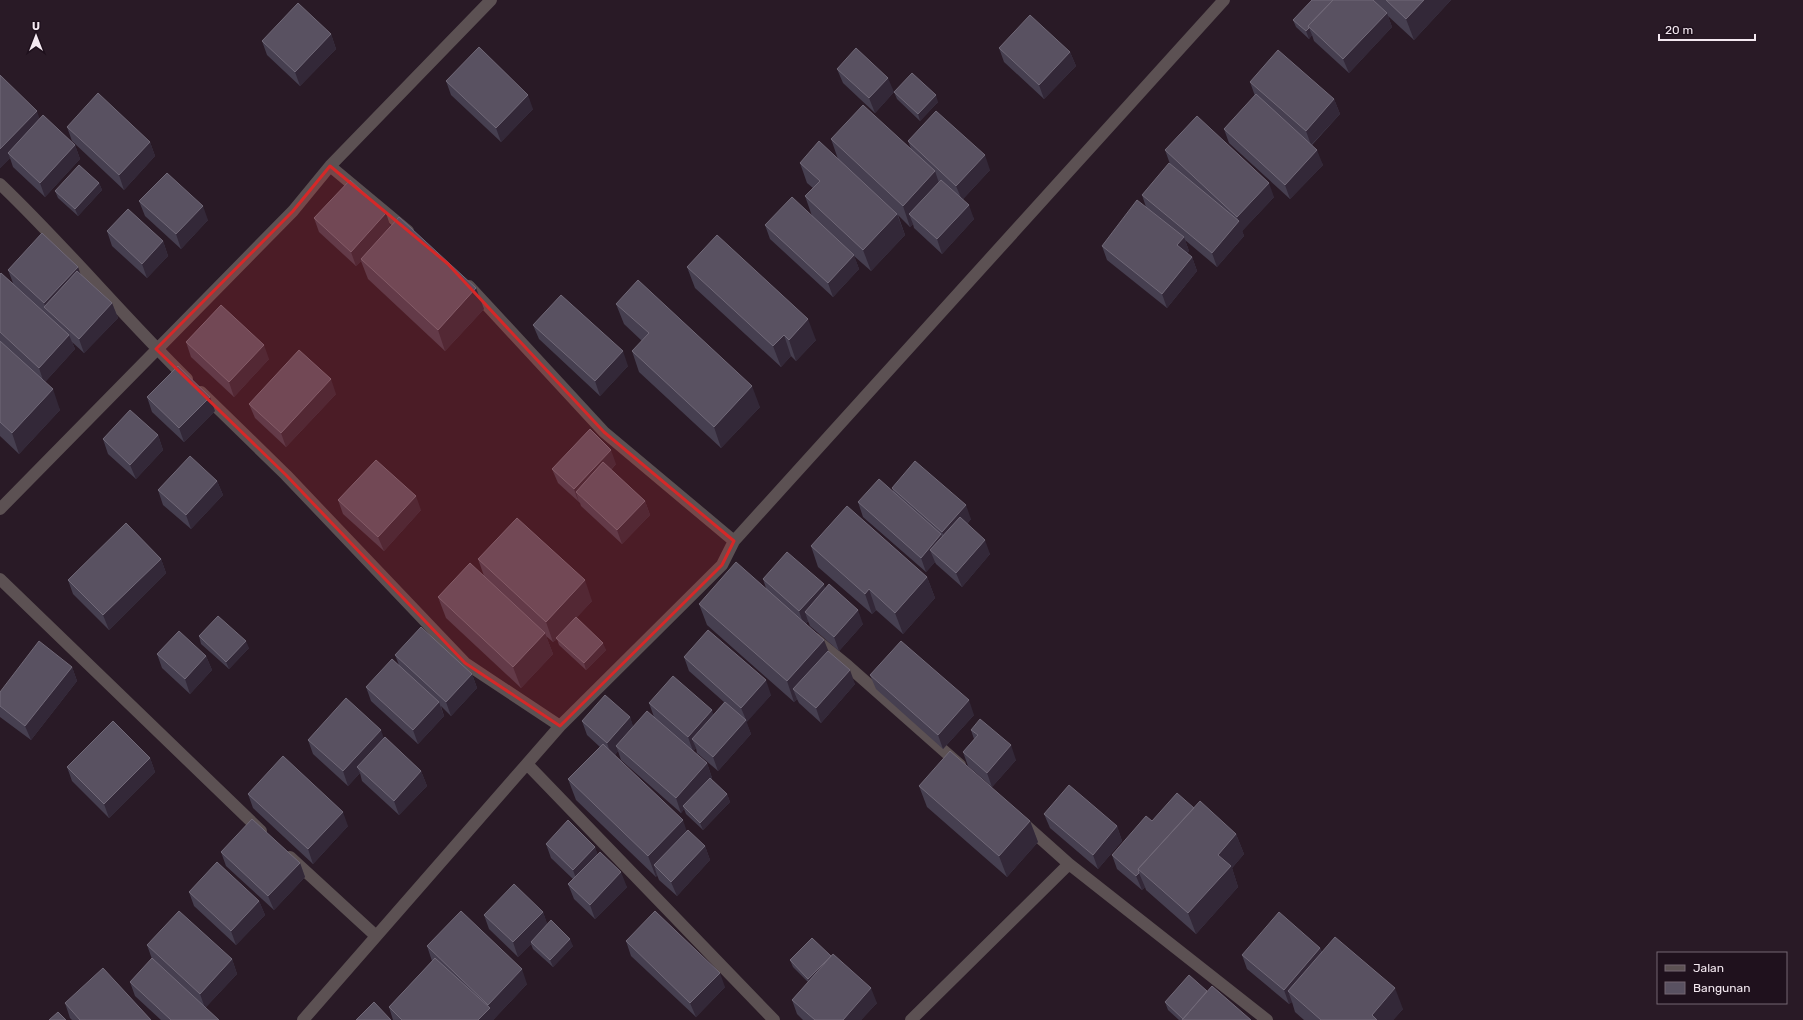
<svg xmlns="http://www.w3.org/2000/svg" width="1803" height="1020" font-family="Rubik,sans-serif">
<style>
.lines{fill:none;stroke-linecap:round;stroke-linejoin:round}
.minor{stroke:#5c5153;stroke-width:12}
.wall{fill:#463f50}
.shaded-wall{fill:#332838}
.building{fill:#595161;stroke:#716978}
.marked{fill:#d62828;fill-opacity:0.2;stroke:#d62828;stroke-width:3;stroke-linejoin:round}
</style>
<rect width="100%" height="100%" fill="#291a26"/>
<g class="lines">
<!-- minor -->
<path class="minor" d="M330,166L408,231
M0,184C65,246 123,316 187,379
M469,286L604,432L734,541
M201,392L286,475L465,663L560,726
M0,509L293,211L330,166L491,0
M0,579L261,831
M815,639L848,666L960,765
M527,764L774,1020
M1022,822L1069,864L1267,1020
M290,857L376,936
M303,1020L560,726L722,565L734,541L1224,0
M911,1020L1069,864"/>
</g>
<!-- wall -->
<path class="wall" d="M1312,0H1451L1414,40L1388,16L1392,27L1349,73L1314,41L1312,35L1309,39L1296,27L1293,20Z
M331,34L336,49L300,86L267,55L262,41Z
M999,48L1070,52L1076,66L1044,99L1004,62Z
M837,69L894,92L875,113L843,83Z
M0,75L40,119L75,145L80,159L45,197L13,167L10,158L0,168Z
M446,81L533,109L501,142L451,95Z
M1250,82L1334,99L1340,114L1312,145L1323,165L1290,199L1229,143L1224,129L1255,96Z
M894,92L938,102L920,121L897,99Z
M67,127L150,142L155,156L124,190L72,141Z
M831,139L911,149L908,141L990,170L963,199L974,219L942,254L914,228L913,224L910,227L898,215L905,235L871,271L854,256L859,269L833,297L770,239L765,225L812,216L805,196L813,188L807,183L800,163L838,159Z
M1165,150L1274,197L1242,231L1244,236L1217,267L1185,240L1189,251L1187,253L1192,257L1197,271L1167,308L1107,260L1102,246L1146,207L1142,195L1170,164Z
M99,183L102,190L78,216L58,198L55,191Z
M139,201L208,220L181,249L145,216Z
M314,218L391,226L476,288L484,309L445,351L368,279L361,261L356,266L319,232Z
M107,231L163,241L168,256L147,278L112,246Z
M78,267L80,274L112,303L118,318L84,353L72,342L75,349L45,382L60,410L19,454L0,436V274L13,283L8,270Z
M687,267L816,340L796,361L791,356L781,367L695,288Z
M616,304L760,407L721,448L639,372L632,351L642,341L624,324Z
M533,325L628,366L600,396L539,339Z
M186,342L269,359L234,397L191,357Z
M336,394L286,447L255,418L249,404Z
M147,397L215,411L184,442L152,412Z
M158,435L163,450L136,479L108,454L103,439Z
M616,464L611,470L645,501L650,515L622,544L581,506L580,503L558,483L552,469Z
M217,481L223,495L191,529L163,505L158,490Z
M892,488L971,519L967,524L990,554L962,587L936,564L935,562L926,572L863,517L858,502L893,491Z
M338,500L421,510L384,551L343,514Z
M811,546L927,577L935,598L903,634L876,610L872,614L818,567Z
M161,559L166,573L109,630L73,594L68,580Z
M478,559L592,601L576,618L606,650L586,670L559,645L557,639L553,642L546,636L553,654L521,688L446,618L438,597L484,576Z
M763,579L825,589L863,624L839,651L810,626L808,621L806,624L855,684L821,723L799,703L797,699L794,702L707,625L699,604L766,588Z
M199,636L249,648L229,669L201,644Z
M157,654L206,656L212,670L190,694L162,668Z
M395,655L472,674L477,688L451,716L441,706L444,716L418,744L371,701L366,687L399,665Z
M684,657L771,695L746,722L751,734L718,771L697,753L696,748L693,751L707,763L712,778L711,779L727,794L730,802L703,830L686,814L684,809L681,813L621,760L618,751L615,755L687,831L705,846L710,860L677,896L659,880L657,875L656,877L576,800L568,779L600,747L587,735L582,721L630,717L633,727L654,717L649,703L713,715L724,702L689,671Z
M72,667L77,681L31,740L0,717V692Z
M870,675L974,715L943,749L876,689Z
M971,730L1016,760L992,787L968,766L963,752L974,739Z
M384,738L421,771L427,786L399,815L362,781L360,773L348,786L313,754L308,740Z
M150,758L155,772L109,818L72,781L67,767Z
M919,786L1030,821L1038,842L1007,877L927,807Z
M248,794L348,826L313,864L253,808Z
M1194,808L1236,834L1244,854L1232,868L1238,887L1196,934L1146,890L1145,887L1142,890L1117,869L1112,855L1152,821Z
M1044,814L1117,826L1122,841L1098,869L1050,828Z
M546,844L595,847L597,854L627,887L595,919L574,899L568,884L573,879L551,858Z
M221,852L300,863L305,877L274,910L226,866Z
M189,892L259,901L265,915L236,945L194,906Z
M543,912L547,924L573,946L553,967L533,949L531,944L518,957L489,929L484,915Z
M626,941L725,987L696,1017L631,956Z
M147,945L232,959L237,974L205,1008L219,1020H161L135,996L130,982L152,959Z
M427,946L527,984L494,1019V1020H393L389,1007L432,961Z
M1320,948L1322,952L1403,1009L1393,1020H1304L1295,1012L1292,1002L1289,1004L1247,969L1242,955Z
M790,960L877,1003L861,1020H803L797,1014L792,1000L808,982L793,967Z
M1207,991L1251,1020H1179L1168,1010L1165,1002Z
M65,1003L151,1020H72L70,1018Z"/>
<!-- shaded-wall -->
<path class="shaded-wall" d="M1424,0H1451L1414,40L1406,19Z
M1387,13L1392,27L1349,73L1343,59Z
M1309,28L1312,35L1309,39L1306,31Z
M331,34L336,49L300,86L295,72Z
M1070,52L1076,66L1044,99L1039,85Z
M888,78L894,92L875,113L869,98Z
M528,95L533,109L501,142L496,128Z
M936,95L938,102L920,121L918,114Z
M1334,99L1340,114L1311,145L1306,131Z
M37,111L42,126L8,153L10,158L0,168V149Z
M150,142L155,156L124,190L119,175Z
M75,145L80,159L45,197L40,183Z
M1317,150L1323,165L1290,199L1285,185Z
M985,155L990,170L962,200L956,186Z
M935,171L942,192L909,214L913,224L910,227L903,206Z
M99,183L102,190L78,216L75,209Z
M1269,183L1274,197L1242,231L1237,217Z
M969,205L974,219L942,254L937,239Z
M203,206L208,220L181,249L176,234Z
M386,213L391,228L361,259V261L356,266L351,252Z
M897,214L905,235L871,271L863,250Z
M1239,221L1244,236L1217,267L1212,253Z
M1184,237L1189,251L1182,259L1177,245Z
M163,241L168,256L147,278L142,264Z
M854,255L859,269L833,297L828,283Z
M1192,257L1197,271L1167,308L1162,294Z
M78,267L83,281L46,309L44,303Z
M476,288L484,309L445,351L438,330Z
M112,303L118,318L84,353L79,339Z
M808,319L816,340L796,361L789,340Z
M69,335L75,349L44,383L39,368Z
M784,335L791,356L781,367L773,346Z
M264,345L269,359L234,397L229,382Z
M623,351L628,366L600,396L595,381Z
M331,379L336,394L286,447L281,433Z
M752,386L760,407L721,448L714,427Z
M53,389L60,410L19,454L12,433Z
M210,397L215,411L184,442L179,428Z
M158,435L163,450L136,479L130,465Z
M611,450L616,464L583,499L576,492L579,503L574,489Z
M217,481L223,495L191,529L186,515Z
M416,496L421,510L384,551L378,537Z
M645,501L650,515L622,544L617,530Z
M966,505L971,519L947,546L942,532Z
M941,534L947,548L930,550L935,562L926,572L921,558Z
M985,540L990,554L962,587L956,573Z
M161,559L166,573L109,630L103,615Z
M927,577L935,598L903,634L895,613Z
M585,580L592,601L557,639L556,638L557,639L553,642L546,622Z
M824,584L829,599L805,612L808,621L804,626L799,611Z
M869,589L876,610L872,614L865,594Z
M858,610L863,624L839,651L834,637Z
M545,633L553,654L521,688L513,667Z
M824,640L832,660L793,689L797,699L794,702L787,681Z
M246,641L249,648L229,669L226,662Z
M603,643L606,650L586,670L584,663Z
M206,656L212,670L190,694L185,679Z
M72,667L77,681L31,740L25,726Z
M850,670L855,684L821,723L816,708Z
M472,674L477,688L451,716L446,702Z
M766,680L771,695L747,722L741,708Z
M969,700L974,715L943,749L938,735Z
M439,702L444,716L418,744L413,730Z
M712,710L717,724L692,739L696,748L693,751L688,737Z
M630,717L635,732L616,746L618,751L612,758L607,743Z
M746,720L751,734L718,771L713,757Z
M381,730L386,744L357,767L360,773L348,786L343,771Z
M1011,745L1016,760L992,787L987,773Z
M150,758L155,772L109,818L104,804Z
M707,763L712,778L685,808L683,806L684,809L681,813L676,798Z
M421,771L427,786L399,815L394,801Z
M727,794L730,802L703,830L700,823Z
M343,812L348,826L313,864L308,849Z
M683,820L690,841L654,865L657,875L656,877L648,856Z
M1030,821L1038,842L1007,877L999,856Z
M1117,826L1122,841L1098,869L1093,855Z
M1236,834L1244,854L1232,868L1238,887L1196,934L1188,913L1218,855Z
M705,846L710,860L677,896L671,882Z
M595,847L600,861L578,884L573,870Z
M300,863L305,877L274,910L268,896Z
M621,872L627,887L595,919L590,905Z
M1139,873L1145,887L1142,890L1136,876Z
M259,901L265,915L236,945L231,931Z
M543,912L548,926L531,942V944L518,957L513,942Z
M570,939L573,946L553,967L550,960Z
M1320,948L1326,962L1288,991L1292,1002L1289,1004L1284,990Z
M831,957L811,986L808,979Z
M232,959L237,974L205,1008L200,994Z
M522,969L527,984L494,1019V1020H478L489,1008L488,1005Z
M720,973L725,987L696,1017L690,1003Z
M871,988L877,1003L861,1020H843Z
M1395,988L1403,1009L1393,1020H1373L1372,1015Z"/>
<!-- building -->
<path class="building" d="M1312,0H1333L1308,26L1309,28L1306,31L1293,20Z
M1333,0H1373L1387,13L1343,59L1308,26Z
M1386,0H1424L1406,19Z
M298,3L331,34L295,72L262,41Z
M1030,15L1070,52L1039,85L999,48Z
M479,47L528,95L496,128L446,81Z
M856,48L888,78L869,98L837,69Z
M1278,50L1334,99L1306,131L1250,82Z
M912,73L936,95L918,114L894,92Z
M0,75L37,111L0,149Z
M98,93L150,142L119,175L67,127Z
M1256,94L1317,150L1285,185L1224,129Z
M863,105L935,171L903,206L831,139Z
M936,111L985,155L956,186L908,141Z
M43,115L75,145L40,183L8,153Z
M1197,116L1269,183L1237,217L1165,150Z
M819,141L897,214L863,250L805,196L820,181L800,163Z
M1169,163L1239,221L1212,253L1142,195Z
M79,165L99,183L75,209L55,191Z
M167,173L203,206L176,234L139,201Z
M350,180L386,213L351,252L314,218Z
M941,180L969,205L937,239L909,214Z
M792,197L854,255L828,283L765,225Z
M1137,200L1184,237L1177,245L1192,257L1162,294L1102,246Z
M128,209L163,241L142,264L107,231Z
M399,217L476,288L438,330L361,259Z
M42,233L78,267L44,303L8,270Z
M717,235L808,319L789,340L784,335L773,346L687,267Z
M77,271L112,303L79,339L44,307Z
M1,273L69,335L39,368L0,332V274Z
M638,280L752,386L714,427L632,351L649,333L616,304Z
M561,295L623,351L595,381L533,325Z
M221,305L264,345L229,382L186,342Z
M0,341L53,389L12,433L0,422Z
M299,350L331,379L281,433L249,404Z
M178,366L210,397L179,428L147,397Z
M130,410L158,435L130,465L103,439Z
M590,429L611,450L574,489L552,469Z
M190,456L217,481L186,515L158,490Z
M376,460L416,496L378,537L338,500Z
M915,461L966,505L942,532L892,488Z
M603,462L645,501L617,530L576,492Z
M879,479L941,534L921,558L858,502Z
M847,506L927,577L895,613L869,589L865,594L811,546Z
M960,517L985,540L956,573L930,550Z
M517,518L585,580L546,622L478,559Z
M126,523L161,559L103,615L68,580Z
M787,552L824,584L799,611L763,579Z
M736,562L824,640L787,681L699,604Z
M470,563L545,633L513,667L438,597Z
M829,584L858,610L834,637L805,612Z
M218,616L246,641L226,662L199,636Z
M576,617L603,643L584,663L556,638Z
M421,627L472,674L446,702L395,655Z
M708,630L766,680L741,708L684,657Z
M179,631L206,656L185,679L157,654Z
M39,641L72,667L25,726L0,706V692Z
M901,641L969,700L938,735L870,675Z
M828,651L850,670L816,708L793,689Z
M392,659L439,702L413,730L366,687Z
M673,676L712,710L688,737L649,703Z
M605,695L630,717L607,743L582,721Z
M346,698L381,730L343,771L308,740Z
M725,702L746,720L713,757L692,739Z
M647,711L707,763L676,798L616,746Z
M980,719L1011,745L987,773L963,752L978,735L971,730Z
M113,721L150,758L104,804L67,767Z
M385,737L421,771L394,801L357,767Z
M603,744L683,820L648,856L568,779Z
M950,751L1030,821L999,856L919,786Z
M283,756L343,812L308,849L248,794Z
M710,778L727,794L700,823L683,806Z
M1069,785L1117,826L1093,855L1044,814Z
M1177,793L1194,808L1138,869L1139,873L1136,876L1112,855L1146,816L1152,821Z
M1200,801L1236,834L1218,855L1231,866L1188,913L1138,869Z
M252,819L300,863L268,896L221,852Z
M568,820L595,847L573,870L546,844Z
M688,830L705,846L671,882L654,865Z
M600,852L621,872L590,905L568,884Z
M217,862L259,901L231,931L189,892Z
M514,884L543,912L513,942L484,915Z
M179,911L232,959L200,994L147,945Z
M461,911L522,969L488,1005L427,946Z
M655,911L720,973L690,1003L626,941Z
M1279,912L1320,948L1284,990L1242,955Z
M551,920L570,939L550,960L531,942Z
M1335,937L1395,988L1372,1015L1377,1020H1321L1288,991Z
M812,938L831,956L808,979L790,960Z
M833,954L871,988L843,1020H815L792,1000Z
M152,958L219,1020H171L130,982Z
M435,958L490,1008L478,1020H402L389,1007Z
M103,968L151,1020H80L65,1003Z
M1189,975L1207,991L1183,1019L1165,1002Z
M1212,986L1251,1020H1182Z
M374,1002L391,1020H356Z
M58,1012L66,1020H49Z"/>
<!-- marked area -->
<path class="marked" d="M330,166L448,264L604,432L734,541L722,565L560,726L465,663L286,475L156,349L293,211Z"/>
<!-- legend -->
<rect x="1657" y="952" width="130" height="52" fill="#1f111d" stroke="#746772"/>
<rect x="1665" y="965" width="20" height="6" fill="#5c5153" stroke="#746772"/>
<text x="1693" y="972" font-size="12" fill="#f4e9f1">Jalan</text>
<rect x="1665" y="982" width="20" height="12" fill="#595161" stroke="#746772"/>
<text x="1693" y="992" font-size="12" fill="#f4e9f1">Bangunan</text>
<!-- north arrow -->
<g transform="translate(36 36)" stroke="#1f111d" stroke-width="3" paint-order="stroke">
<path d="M0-3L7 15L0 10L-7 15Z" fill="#f4e9f1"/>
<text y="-6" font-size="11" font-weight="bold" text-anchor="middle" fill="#f4e9f1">U</text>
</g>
<!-- scale -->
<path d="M1659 34v6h96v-6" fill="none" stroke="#f4e9f1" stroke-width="2"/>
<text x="1665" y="34" font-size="12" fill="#f4e9f1" stroke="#1f111d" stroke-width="3" paint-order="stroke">20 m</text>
</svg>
